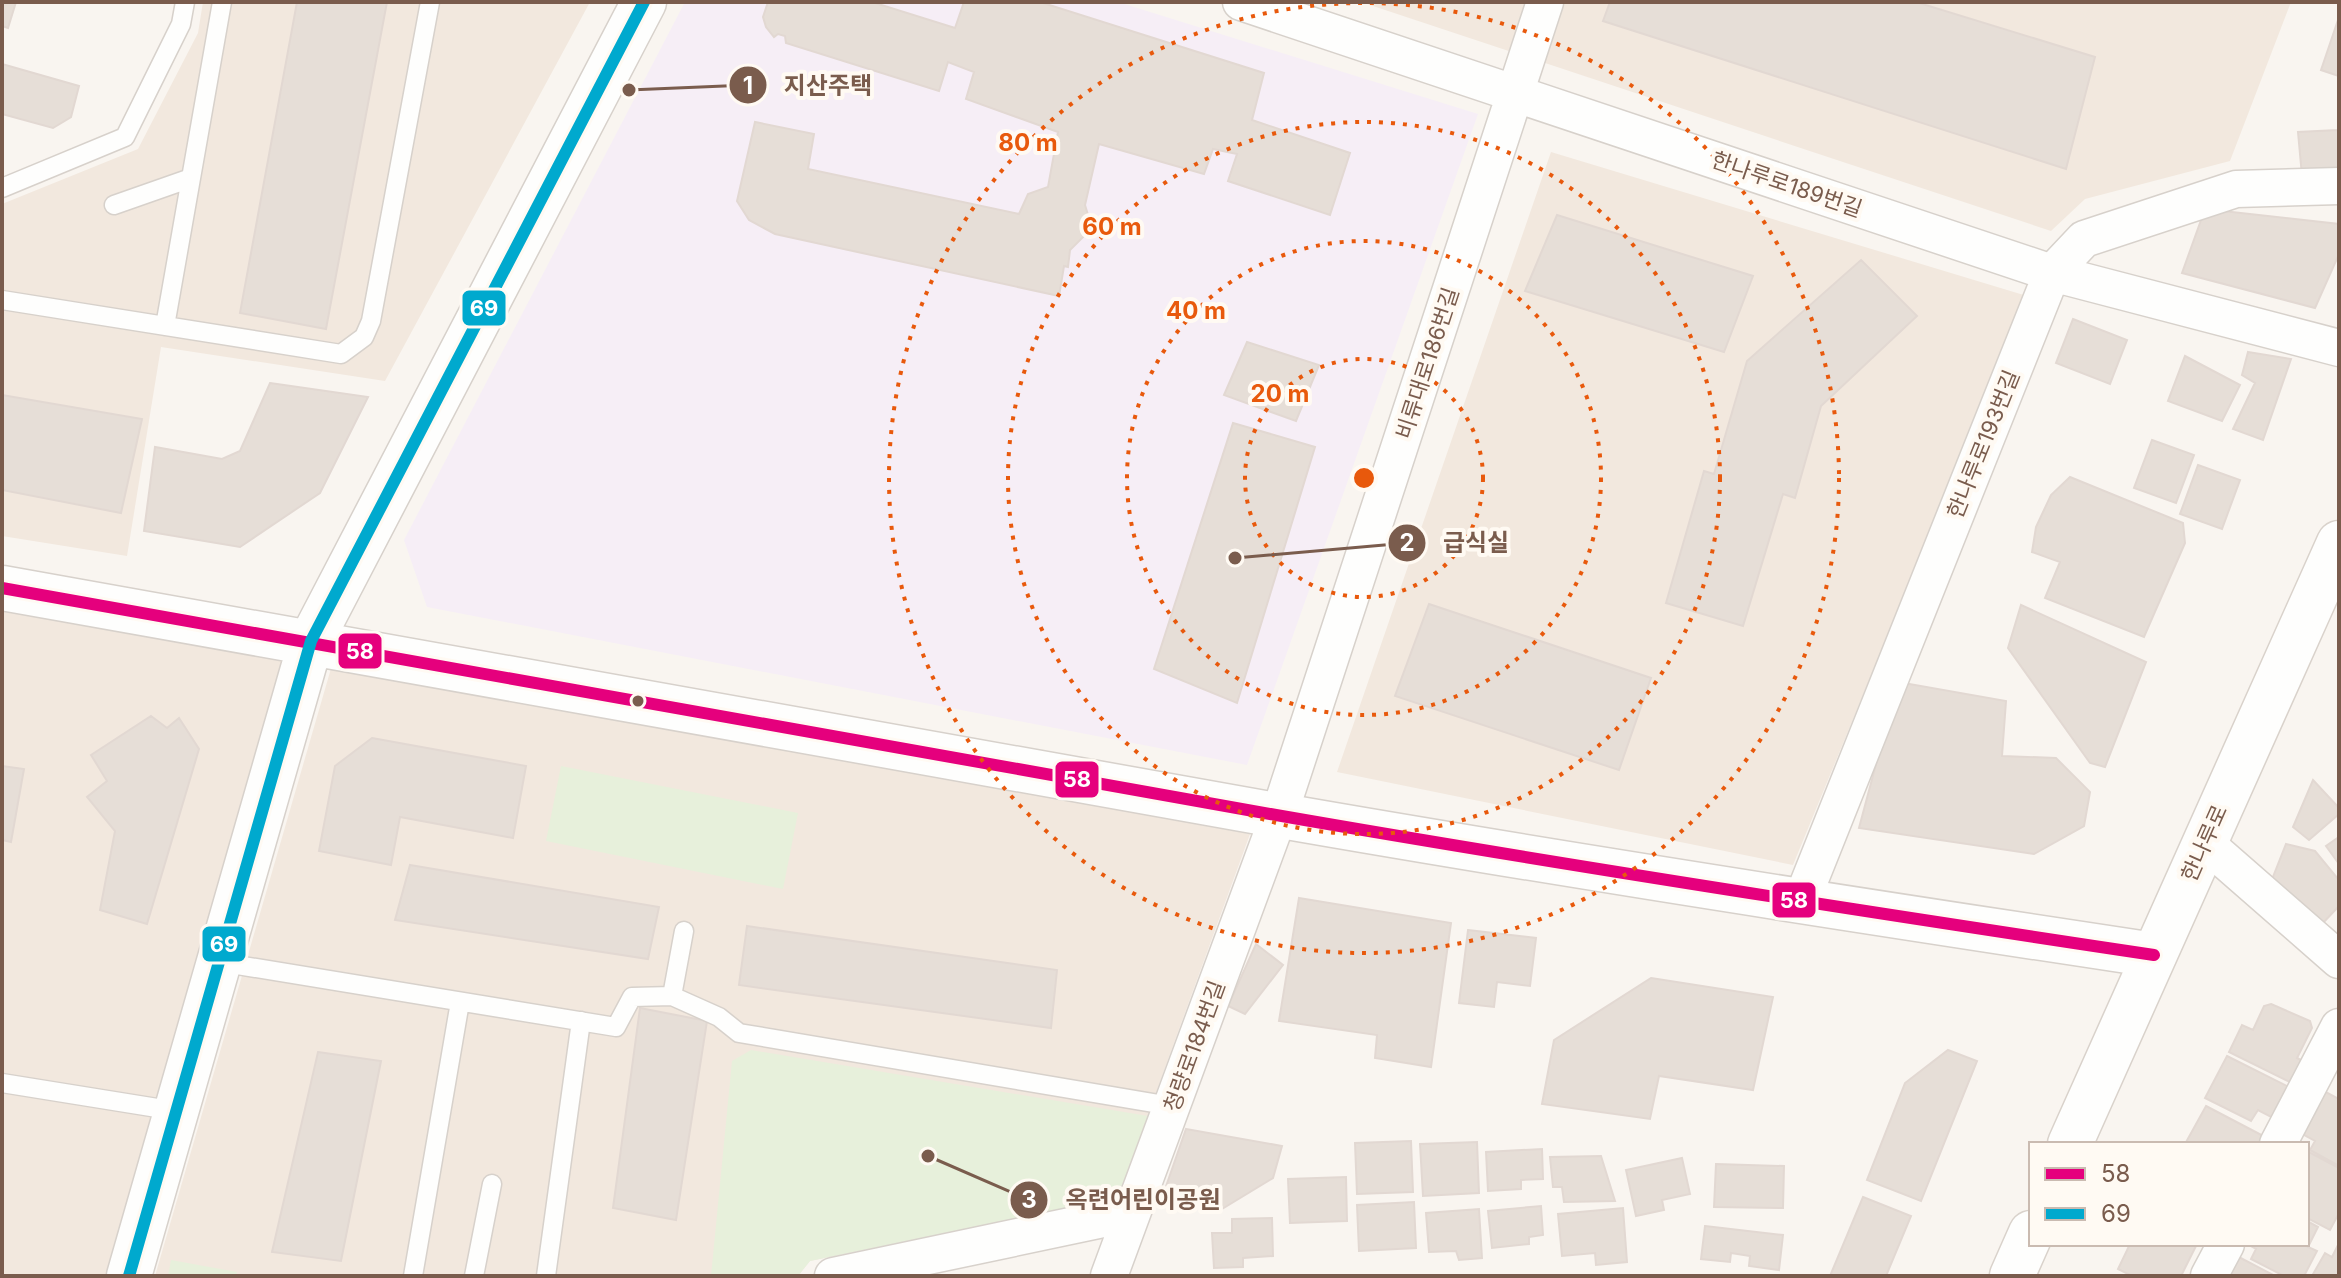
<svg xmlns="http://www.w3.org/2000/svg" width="2341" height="1278" font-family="Inter,'Noto Sans KR',sans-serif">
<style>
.residential{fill:#f2e8de}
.education{fill:#f6eef6}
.green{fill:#e7f0db}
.building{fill:#e6ded7;stroke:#e2d8d2;stroke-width:2}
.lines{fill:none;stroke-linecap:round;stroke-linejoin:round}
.service-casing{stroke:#d7d1cb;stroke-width:21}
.minor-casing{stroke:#d7d1cb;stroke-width:39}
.tertiary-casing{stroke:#d7d1cb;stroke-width:47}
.secondary-casing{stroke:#d9d2cb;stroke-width:47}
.service{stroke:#fefefd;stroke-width:18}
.minor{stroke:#fefefd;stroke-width:36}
.tertiary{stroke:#fefefd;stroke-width:44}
.secondary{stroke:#fefefd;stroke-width:44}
.bus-1-casing{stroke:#fffaf3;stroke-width:18}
.bus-2-casing{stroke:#fffaf3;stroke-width:18}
.bus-1{stroke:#e5007d;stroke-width:12}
.bus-2{stroke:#00a9ce;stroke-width:12}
.ring{fill:none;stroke:#e8590c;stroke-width:4;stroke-dasharray:4 8}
.bus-dot{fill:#7a5c4d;stroke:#fffaf3;stroke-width:3}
.labels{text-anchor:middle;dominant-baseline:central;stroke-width:8;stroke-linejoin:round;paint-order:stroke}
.street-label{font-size:22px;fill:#7a5c4d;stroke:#fffaf3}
.centre{fill:#e8590c;stroke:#fffaf3;stroke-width:4}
.ring-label{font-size:24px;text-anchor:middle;font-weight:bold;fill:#e8590c;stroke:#fffaf3;stroke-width:8;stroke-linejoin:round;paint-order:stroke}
.leader{fill:none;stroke:#7a5c4d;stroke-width:3}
.callout-dot{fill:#7a5c4d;stroke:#fffaf3;stroke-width:3}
.mark-label{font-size:24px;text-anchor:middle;font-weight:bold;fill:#fff}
.callout-label{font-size:24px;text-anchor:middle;font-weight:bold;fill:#7a5c4d;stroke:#fffaf3;stroke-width:8;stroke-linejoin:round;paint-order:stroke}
.line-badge{stroke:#fffaf3;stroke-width:3}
.badge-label{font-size:22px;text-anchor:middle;font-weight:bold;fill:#fff}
</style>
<rect width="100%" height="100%" fill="#f9f5f0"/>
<!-- residential -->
<path class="residential" d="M203,2H590L385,381L161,347L127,556L2,536V204L138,149L198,33Z
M1361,2H2291L2230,161L2085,199L2051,231Z
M1551,152L2027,296L1793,865L1337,772Z
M2,606L288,653L107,1276H2Z
M332,665L1250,834L1118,1197L810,1261L798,1276H155Z"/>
<!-- education -->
<path class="education" d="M685,2H1118L1478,114L1247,765L427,607L404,540Z"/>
<!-- green -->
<path class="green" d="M561,766L798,813L783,889L546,841Z
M751,1050L1148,1116L1118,1197L810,1261L798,1276H711L732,1061Z
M171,1260L237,1272L236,1276H168Z"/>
<!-- building -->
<path class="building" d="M2,2H16L8,28L2,26Z
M297,2H387L326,329L240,313Z
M768,2H872L955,28L964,2H1040L1264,73L1252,120L1350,153L1330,215L1228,181L1237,154L1213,149L1204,174L1099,144L1085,205L1089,218L1088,232L1070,250L1068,267L1064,266L1059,296L775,234L749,220L737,201L755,122L814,134L808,169L1019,214L1028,194L1048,187L1058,132L966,99L974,72L948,62L939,91L786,43L785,36L778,34L774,37L766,27L763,17Z
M1610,2H1916L2095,57L2066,169L1603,21Z
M2339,17V76L2321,70Z
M2,64L79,86L71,117L53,128L2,114Z
M2339,127V173L2302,176L2298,132L2338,130Z
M2205,209L2339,224V254L2315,308L2182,273Z
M1557,215L1753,276L1724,352L1525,291Z
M1861,260L1917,316L1821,406L1795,498L1783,494L1743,626L1666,603L1704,471L1714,474L1747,361Z
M2073,319L2127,340L2110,384L2056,363Z
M1247,342L1319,365L1296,421L1224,395Z
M2248,352L2291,359L2263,440L2233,429L2255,383L2242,375Z
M2185,356L2240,385L2222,421L2168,401Z
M270,383L368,397L320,493L240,547L144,531L155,447L222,459L240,451Z
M2,395L142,419L121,513L2,490Z
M1233,423L1315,447L1237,703L1154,669Z
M2152,440L2194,455L2176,503L2134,488Z
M2198,465L2240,480L2222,529L2180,514Z
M2070,477L2183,523L2185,543L2144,637L2045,598L2060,562L2032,552L2036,527L2051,495Z
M1429,604L1651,678L1619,770L1395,696Z
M2021,605L2146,662L2105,767L2090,763L2008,648Z
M1898,682L2006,701L2002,756L2056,758L2090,792L2084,826L2034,854L1859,828Z
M151,716L167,728L179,718L199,749L147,924L100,910L115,831L87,797L107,781L91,755Z
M372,738L526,766L513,838L400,817L391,865L319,851L335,766Z
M2,766L24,769L11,842L2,840Z
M2313,780L2339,808V814L2309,840L2293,827Z
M2339,837V864L2326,846Z
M2286,844L2315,851L2339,880V906L2320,926L2271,882Z
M410,865L659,907L648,959L395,920Z
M1299,898L1451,923L1431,1067L1375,1058L1377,1035L1279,1021Z
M747,926L1057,970L1051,1028L739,985Z
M1468,930L1536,938L1530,986L1497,982L1494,1007L1459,1003Z
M1256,944L1283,965L1245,1014L1228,1006Z
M1651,978L1773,997L1753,1090L1659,1076L1650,1119L1542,1104L1554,1040Z
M2271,1004L2310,1021L2312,1028L2297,1058L2307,1063L2296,1085L2229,1052L2242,1025L2253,1030L2264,1006Z
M640,1008L707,1021L676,1220L613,1208Z
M1948,1050L1977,1061L1921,1201L1867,1180L1905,1083Z
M318,1052L381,1061L341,1261L272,1252Z
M2227,1056L2291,1088L2275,1119L2258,1110L2251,1121L2205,1098Z
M2320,1089L2339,1099V1166L2310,1150L2315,1141L2297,1131Z
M2206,1106L2269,1139L2266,1144H2185Z
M1186,1129L1282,1146L1273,1178L1222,1209L1163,1195Z
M1411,1141L1413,1192L1357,1194L1355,1143Z
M1477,1142L1479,1193L1423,1196L1420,1144Z
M1542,1149L1543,1179L1521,1180V1189L1488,1191L1486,1152Z
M2307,1151L2339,1168V1213L2330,1230L2307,1218Z
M1601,1156L1615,1201L1564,1202L1562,1187H1553L1550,1157Z
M1682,1158L1690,1194L1662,1200L1664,1210L1636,1216L1626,1170Z
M1716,1164L1784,1166L1783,1208L1714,1207Z
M1346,1177L1347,1221L1290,1223L1288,1179Z
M1863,1197L1911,1216L1886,1276H1830Z
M1414,1202L1416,1248L1359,1251L1357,1205Z
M1541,1206L1543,1235L1529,1237V1244L1492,1248L1488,1211Z
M1623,1208L1627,1262L1596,1265L1595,1253L1562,1256L1558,1214Z
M1479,1209L1482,1258L1459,1260L1456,1251L1429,1252L1426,1213Z
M1272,1218L1273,1256L1243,1258V1267L1214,1268L1212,1233H1232V1219Z
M2307,1221L2318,1227L2308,1247L2317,1251L2304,1276H2284L2251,1259L2256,1249L2247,1244H2307Z
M1705,1226L1783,1235L1779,1270L1749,1266L1750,1256L1731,1253L1730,1262L1701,1259Z
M2130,1244H2197L2181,1276H2132L2118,1269Z
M2338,1245L2339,1276H2312L2325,1253L2332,1257Z
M2235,1255L2275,1276H2224Z"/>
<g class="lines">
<!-- service casing -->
<g class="service-casing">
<path id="service" d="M2,188L125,137L181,24L185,2
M114,205L191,178
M2,300L341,354L364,337L371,321L430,2
M165,326L222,2
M219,962L616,1027L632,997L672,996L719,1017L739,1033L1171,1106
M672,996L684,931
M2,1083L176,1111
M413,1276L460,1002
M474,1276L492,1184
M546,1276L581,1021"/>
</g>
<!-- minor casing -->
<g class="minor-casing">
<path id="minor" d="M1241,2L2052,273L2339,348
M2204,842L2339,960
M1801,902L2052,273L2084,239L2236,189L2339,186
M2278,1144L2339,1027
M833,1276L1132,1213
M1109,1276L1279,815L1545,2
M2209,1276L2226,1244"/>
</g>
<!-- tertiary casing -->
<g class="tertiary-casing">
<path id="tertiary" d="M2,588C427,661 851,740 1276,815C1568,866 1861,911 2154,955
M129,1276L311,641L644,2"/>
</g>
<!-- secondary casing -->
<g class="secondary-casing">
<path id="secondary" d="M2070,1144L2339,543
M2012,1276L2031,1233"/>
</g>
<!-- service -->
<use href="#service" class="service"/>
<!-- minor -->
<use href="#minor" class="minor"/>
<!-- tertiary -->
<use href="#tertiary" class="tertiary"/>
<!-- secondary -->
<use href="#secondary" class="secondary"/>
<!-- bus-1 casing -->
<g class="bus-1-casing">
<path id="bus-1" d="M2,588C427,661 851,740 1276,815C1568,866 1861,911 2154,955"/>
</g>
<!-- bus-2 casing -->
<g class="bus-2-casing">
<path id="bus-2" d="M129,1276L311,641L644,2"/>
</g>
<!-- bus-1 -->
<use href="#bus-1" class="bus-1"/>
<!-- bus-2 -->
<use href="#bus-2" class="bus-2"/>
</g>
<!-- distance rings -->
<g class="ring">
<circle cx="1364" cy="478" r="119"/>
<circle cx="1364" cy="478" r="237"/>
<circle cx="1364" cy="478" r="356"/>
<circle cx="1364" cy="478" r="475"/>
</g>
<!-- markers -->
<circle class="bus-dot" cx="638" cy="701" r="7"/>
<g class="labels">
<!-- street labels -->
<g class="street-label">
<text transform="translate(1787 184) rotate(19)">한나루로189번길</text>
<text transform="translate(1427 363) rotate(-72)">비류대로186번길</text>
<text transform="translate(1983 444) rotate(-68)">한나루로193번길</text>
<text transform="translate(2204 843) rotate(-66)">한나루로</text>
<text transform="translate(1194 1046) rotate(-70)">청량로184번길</text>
</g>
</g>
<circle cx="1364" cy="478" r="12" class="centre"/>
<g class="ring-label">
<text x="1028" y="151">80 m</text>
<text x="1112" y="235">60 m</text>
<text x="1196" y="319">40 m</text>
<text x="1280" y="402">20 m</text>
</g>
<!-- callouts -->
<path class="leader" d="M629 90L748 85M1235 558L1407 543M928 1156L1029 1200"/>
<g class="callout-dot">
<circle cx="629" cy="90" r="8"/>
<circle cx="1235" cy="558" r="8"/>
<circle cx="928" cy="1156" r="8"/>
<circle cx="748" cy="85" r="20"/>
<circle cx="1407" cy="543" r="20"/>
<circle cx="1029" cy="1200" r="20"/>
</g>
<g class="mark-label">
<text x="748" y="94">1</text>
<text x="1407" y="551">2</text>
<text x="1029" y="1208">3</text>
</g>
<g class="callout-label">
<text x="828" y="94">지산주택</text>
<text x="1476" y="551">급식실</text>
<text x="1143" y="1208">옥련어린이공원</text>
</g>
<g class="line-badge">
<rect x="461" y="289" width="46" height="38" rx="8" fill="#00a9ce"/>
<rect x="337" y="632" width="46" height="38" rx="8" fill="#e5007d"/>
<rect x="1054" y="760" width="46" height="39" rx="8" fill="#e5007d"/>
<rect x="1771" y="881" width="46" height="38" rx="8" fill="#e5007d"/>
<rect x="201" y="925" width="46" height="38" rx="8" fill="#00a9ce"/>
</g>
<g class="badge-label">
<text x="484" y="316">69</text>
<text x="360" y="659">58</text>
<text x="1077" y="787">58</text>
<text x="1794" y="908">58</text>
<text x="224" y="952">69</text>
</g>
<!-- border -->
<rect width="2341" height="1278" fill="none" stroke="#7a5c4d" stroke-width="8"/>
<!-- legend -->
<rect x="2029" y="1142" width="280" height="104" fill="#fffaf3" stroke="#cabbb1" stroke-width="2"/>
<rect x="2045" y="1168" width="40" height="12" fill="#e5007d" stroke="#cabbb1" stroke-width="2"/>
<text x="2101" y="1182" font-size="24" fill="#7a5c4d">58</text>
<rect x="2045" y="1208" width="40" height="12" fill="#00a9ce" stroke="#cabbb1" stroke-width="2"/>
<text x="2101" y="1222" font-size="24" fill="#7a5c4d">69</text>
</svg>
